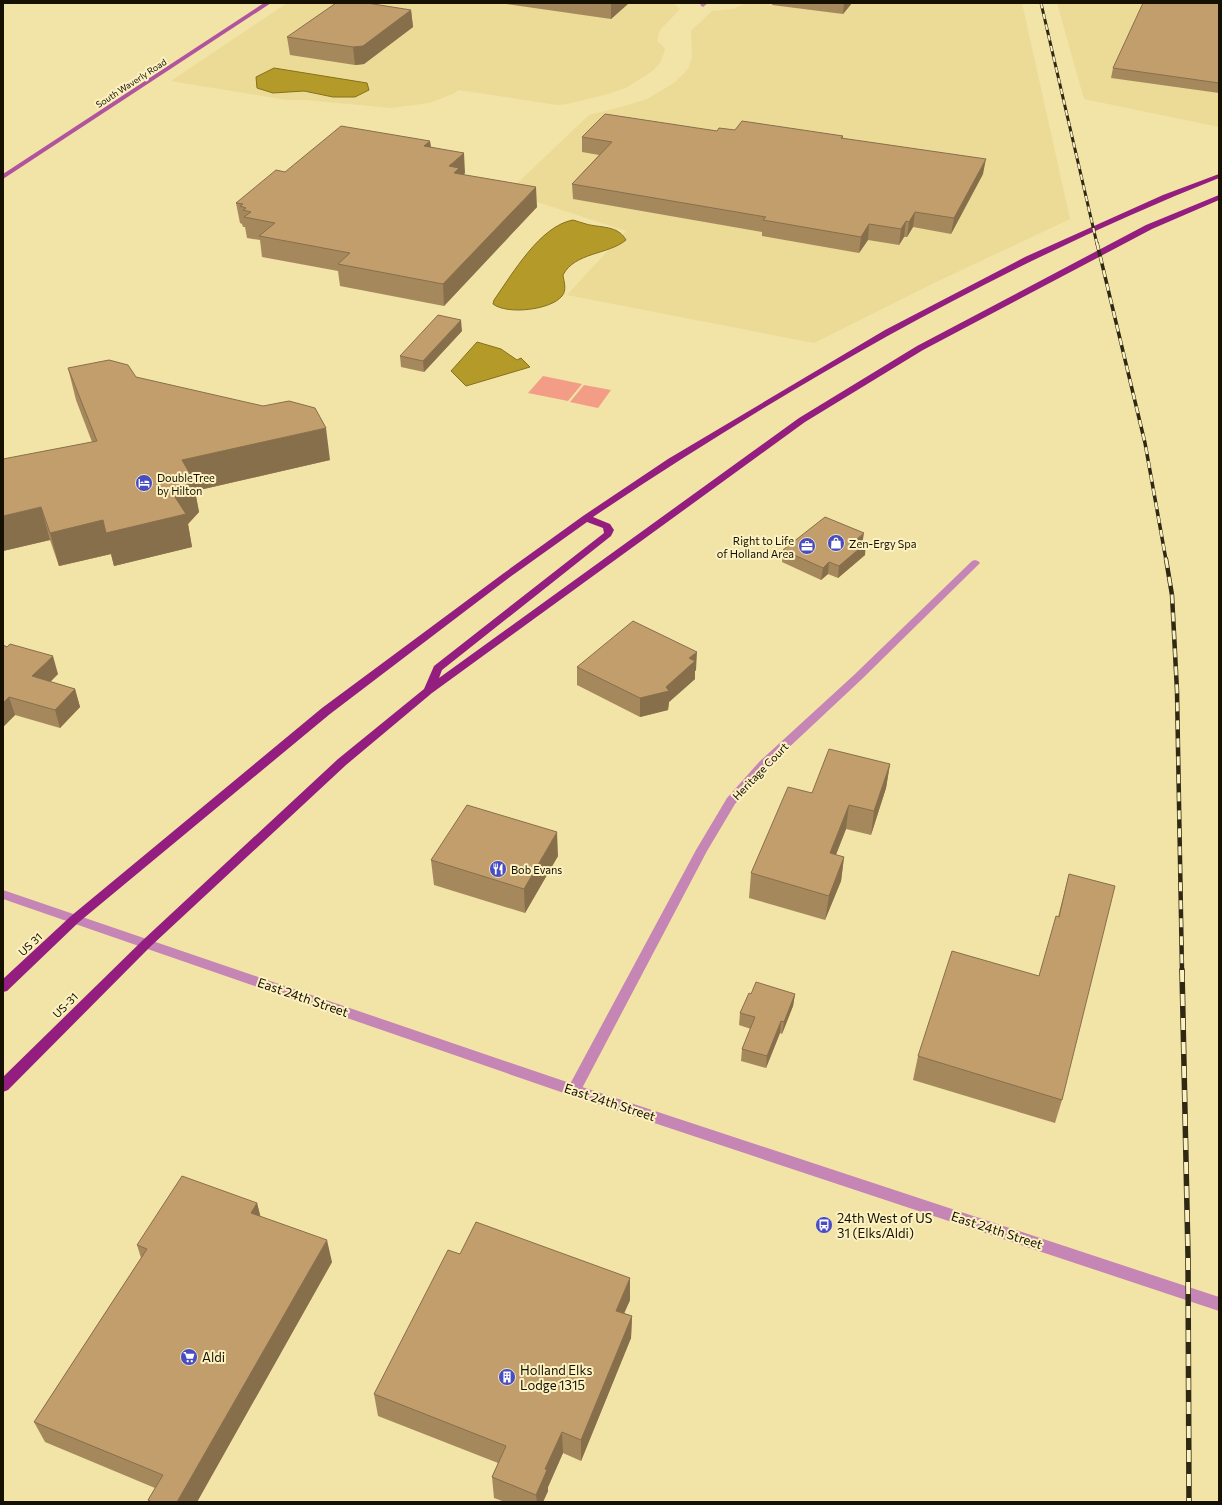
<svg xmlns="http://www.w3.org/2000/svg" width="1222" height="1505" font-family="Commissioner,sans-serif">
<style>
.built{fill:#ebdb97}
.green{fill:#f39d86}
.water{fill:#b49b29;stroke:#85711d}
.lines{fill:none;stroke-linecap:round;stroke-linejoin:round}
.minor{fill:#c585b5;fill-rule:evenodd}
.tertiary{fill:#c585b5;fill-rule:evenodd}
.secondary{fill:#b1549e;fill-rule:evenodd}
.trunk{fill:#941e80;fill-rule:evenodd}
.rail-far3-casing{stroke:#2f2813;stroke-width:3}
.rail-far2-casing{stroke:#2f2813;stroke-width:3.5}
.rail-far1-casing{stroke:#2f2813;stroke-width:4.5}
.rail-casing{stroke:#2f2813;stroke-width:5.5}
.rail-far3{stroke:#fcf1c1;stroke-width:2;stroke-dasharray:5.5;stroke-linecap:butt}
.rail-far2{stroke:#fcf1c1;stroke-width:2.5;stroke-dasharray:7;stroke-linecap:butt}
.rail-far1{stroke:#fcf1c1;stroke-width:3;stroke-dasharray:9;stroke-linecap:butt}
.rail{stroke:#fcf1c1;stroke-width:4;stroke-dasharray:12;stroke-linecap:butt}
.wall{fill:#a6885d}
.shaded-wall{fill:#876f4c}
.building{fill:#c19e6c;stroke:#876f4c}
.labels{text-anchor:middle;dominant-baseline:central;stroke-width:4;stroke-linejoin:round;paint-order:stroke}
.far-street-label{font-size:9px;fill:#161000;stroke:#fcf1c1}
.poi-label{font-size:11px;fill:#161000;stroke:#fcf1c1;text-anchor:start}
.street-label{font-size:11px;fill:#161000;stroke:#fcf1c1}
.near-street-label{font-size:13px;fill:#161000;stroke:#fcf1c1}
.near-poi-label{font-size:13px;fill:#161000;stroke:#fcf1c1;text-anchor:start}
</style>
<rect width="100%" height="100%" fill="#f2e3a7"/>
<!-- built -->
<path class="built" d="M287,3H674L680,9L660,30L657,41L665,48L664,53L660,63L651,72L626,88L608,94L567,104L557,105L459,90L453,94L429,103L391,108L306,100H287L171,81Z
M746,3H1022L1070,219L934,283L814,343L567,295L626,231L525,198L506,194L589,115L621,107L647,99L674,83L688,69L692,57L691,31L712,11L733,9Z
M1057,3H1219V127L1084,99Z"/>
<!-- green -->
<path class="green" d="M543,376L582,384L568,401L528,393Z
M584,385L611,390L598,408L570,402Z"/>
<!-- water -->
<path class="water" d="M274,68L367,83L369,90L355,97H333L304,91L273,93L257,88L256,77Z
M573,220C577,221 582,223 586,224C600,228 618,225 626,240C608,255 575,252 563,275C564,282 567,290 562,296C551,310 507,315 493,304L494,300C513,273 540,226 573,220Z
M477,342L501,349L517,360L521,358L530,367L466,386L451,371Z"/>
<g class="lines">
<!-- minor -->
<path class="minor" d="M702,3H708L703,7L700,5Z
M975,560L978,561L980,563L978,565L862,679L768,767L735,804L707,851L579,1094L574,1096L569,1094L567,1090L569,1086L696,850L727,798L760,761L854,675L972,561Z"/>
<!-- tertiary -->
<path class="tertiary" d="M3,890L561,1080L1219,1297V1311L561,1092L3,899Z"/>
<!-- secondary -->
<path class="secondary" d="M264,3H271L3,179V174Z"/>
<!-- trunk -->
<path class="trunk" d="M1219,174V178C998,266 790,385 593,517L610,524L614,530L611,536L442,670L439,678L799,418L917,346L1146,225L1219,195V200L1152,229L923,350L805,422L432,693L346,765L151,946L8,1090L3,1092V1077L143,940L338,759L424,689L434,666L604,533L603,528L587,522L510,577L330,714L79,922L7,991L3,992V979L71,916L322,708L504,573L583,516L668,459L885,330L1025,257L1163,195Z"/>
<!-- rail-far3 casing -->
<g class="rail-far3-casing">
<path id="rail-far3" d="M1041,3L1097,244"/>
</g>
<!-- rail-far2 casing -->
<g class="rail-far2-casing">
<path id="rail-far2" d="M1097,243L1145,443L1166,560"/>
</g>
<!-- rail-far1 casing -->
<g class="rail-far1-casing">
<path id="rail-far1" d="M1166,559L1172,595L1177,691L1182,971"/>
</g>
<!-- rail casing -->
<g class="rail-casing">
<path id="rail" d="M1182,970L1188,1256L1189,1502"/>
</g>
<!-- rail-far3 -->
<use href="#rail-far3" class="rail-far3"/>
<!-- rail-far2 -->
<use href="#rail-far2" class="rail-far2"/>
<!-- rail-far1 -->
<use href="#rail-far1" class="rail-far1"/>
<!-- rail -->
<use href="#rail" class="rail"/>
</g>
<!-- wall -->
<path class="wall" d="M499,3H629L611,19Z
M773,3H852L843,14L772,5Z
M1219,3V93L1111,78L1113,68Z
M411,10L413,27L364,64L355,65L290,55L287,37Z
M735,130L843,136V139L983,174L951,234L913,227L907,237H904L899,245L868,240L859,253L762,236V232L573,199L572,184L599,155L582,152V137Z
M430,141L431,147L465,173L463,174L537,207L444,306L340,286L338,271L262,257L260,240L247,238L245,227H243L242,224L240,223L236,203L285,172Z
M462,331L424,372L401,367L400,356Z
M68,368L136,377L330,460L195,491L199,512L188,524L192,547L114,566L111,554L59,566L50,540L3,551L92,442L76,400Z
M863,541L865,555L838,578L828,574L821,580L782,562L783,550Z
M3,645L58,674L50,682L75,689L80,707L60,728L15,715L3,727Z
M577,667L696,670L695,671V679L669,702L668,710L640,717L577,685Z
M890,764L886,788L871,835L846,829L836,855L844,857L841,881L825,920L749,898L751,873L812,793Z
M558,856L525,913L434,885L431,860Z
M1069,874L1062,1100L1055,1123L913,1080L918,1056L1039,976L1058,917Z
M751,994H795L793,1006L782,1034L780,1033L766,1068L741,1061L742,1049L751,1029L739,1025L740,1013Z
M257,1203L260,1216L332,1262L197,1502H148V1500L155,1488L45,1442L34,1422L141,1258L137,1245Z
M460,1254L630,1300L624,1313L632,1316L631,1338L581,1461L563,1453L548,1487V1491L543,1502H505L494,1498L492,1477L498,1463L378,1416L374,1394Z"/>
<!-- shaded-wall -->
<path class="shaded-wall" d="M611,3H629L611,19Z
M844,3H852L843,14Z
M411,10L413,27L364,64L355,65L353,47Z
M430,141L432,161L424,146Z
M464,153L465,173L460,178L449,166Z
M986,159L983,174L951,234L954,218Z
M536,187L537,207L444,306L443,284Z
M915,212L913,227L907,237L909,222Z
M906,221L904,237L899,245L901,229Z
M869,224L868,240L859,253L861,237Z
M461,320L462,331L424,372L423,361Z
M326,428L330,460L195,491L199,512L188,524L192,547L114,566L111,554L59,566L50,533L103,520L175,497L182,460Z
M41,507L50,540L3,551V516Z
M864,533L862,545L857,539Z
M866,543L865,555L838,578L839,566Z
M829,562L828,574L821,580L823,568Z
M697,652L696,670L695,671V679L669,702L668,710L640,717V698L666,687L689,658Z
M53,656L58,674L37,695L32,676Z
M75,689L80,707L60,728L55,710Z
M9,697L15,715L3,727V703Z
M890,764L886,788L871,835L874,811Z
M849,805L846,829L827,877L830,853Z
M557,832L558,856L525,913L524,889Z
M844,857L841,881L825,920L829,896Z
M795,994L793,1006L782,1034L784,1022Z
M781,1021L780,1033L766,1068L767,1056Z
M257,1203L263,1226L251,1213Z
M327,1240L332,1262L197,1502H177Z
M630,1278V1300L616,1332V1311Z
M632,1316L631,1338L581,1461V1440Z
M562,1432L563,1453L548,1487V1491L543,1502H537L536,1495L545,1469Z"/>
<!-- building -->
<path class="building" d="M336,3H367L411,10L363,46L353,47L287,37Z
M1143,3H1219V83L1113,68Z
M605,114L717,131L719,128L735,130L742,121L843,136L841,138L986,159L954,218L915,212L909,222L906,221L901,229L869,224L861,237L763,220L766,217L572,184L612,142L582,137Z
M341,126L430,141L424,146L464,153L449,166L459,168L454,173L536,187L443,284L338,264L350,253L259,236L275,223L244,217L251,212L243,210L246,208L240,206L243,204L236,203L276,170L285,172Z
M438,315L461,320L423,361L400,356Z
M109,360L128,365L136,377L263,406L289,401L315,408L326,428L182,460L193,479L175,497L186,514L106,533L103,520L50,533L41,507L3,516V459L97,441L68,368Z
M825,517L864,533L857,539L866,543L839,566L829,562L823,568L783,550Z
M633,621L697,652L689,658L695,661L666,687L669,691L640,698L577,667Z
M10,644L53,656L32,676L75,689L55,710L9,697L3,703V645L7,647Z
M829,749L890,764L874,811L849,805L830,853L844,857L829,896L751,873L788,787L812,793Z
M467,805L557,832L524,889L431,860Z
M1069,874L1115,886L1062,1100L918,1056L952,951L1039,976L1056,916L1059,917Z
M756,982L795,994L784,1022L781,1021L767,1056L742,1049L755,1017L740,1013L749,993L751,994Z
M182,1176L257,1203L251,1213L327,1240L177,1502H152L148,1500L163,1475L34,1422L147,1249L137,1245Z
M476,1222L630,1278L616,1311L632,1316L581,1440L562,1432L545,1469L547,1470L536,1495L492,1477L506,1446L374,1394L448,1250L460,1254Z"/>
<!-- icons -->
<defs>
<g id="hotel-disc" transform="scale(0.9)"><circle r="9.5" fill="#494dc3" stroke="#fcf1c1"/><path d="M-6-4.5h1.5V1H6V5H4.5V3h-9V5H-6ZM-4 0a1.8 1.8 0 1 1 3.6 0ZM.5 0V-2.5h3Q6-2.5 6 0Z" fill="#fff"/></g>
<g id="shop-disc" transform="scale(0.9)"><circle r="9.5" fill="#494dc3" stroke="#fcf1c1"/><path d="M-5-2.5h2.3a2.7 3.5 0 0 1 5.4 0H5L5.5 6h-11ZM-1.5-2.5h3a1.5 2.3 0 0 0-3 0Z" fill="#fff"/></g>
<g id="office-disc" transform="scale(0.9)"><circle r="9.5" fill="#494dc3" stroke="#fcf1c1"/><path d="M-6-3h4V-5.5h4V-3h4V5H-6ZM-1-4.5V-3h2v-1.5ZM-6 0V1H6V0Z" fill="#fff"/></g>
<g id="restaurant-disc" transform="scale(0.9)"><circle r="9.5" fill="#494dc3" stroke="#fcf1c1"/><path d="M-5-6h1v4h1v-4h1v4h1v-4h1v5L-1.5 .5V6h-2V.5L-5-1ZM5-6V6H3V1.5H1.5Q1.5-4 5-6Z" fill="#fff"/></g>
<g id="bus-disc" transform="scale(0.9)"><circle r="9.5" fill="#494dc3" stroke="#fcf1c1"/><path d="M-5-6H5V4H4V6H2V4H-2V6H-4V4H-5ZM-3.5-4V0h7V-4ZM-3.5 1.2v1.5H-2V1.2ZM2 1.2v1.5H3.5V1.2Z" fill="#fff"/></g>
<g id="supermarket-disc" transform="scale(0.9)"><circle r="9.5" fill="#494dc3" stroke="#fcf1c1"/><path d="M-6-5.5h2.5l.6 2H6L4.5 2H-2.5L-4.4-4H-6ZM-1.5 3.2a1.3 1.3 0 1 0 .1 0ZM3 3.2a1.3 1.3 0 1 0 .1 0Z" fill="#fff"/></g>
<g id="building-disc" transform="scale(0.9)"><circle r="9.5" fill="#494dc3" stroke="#fcf1c1"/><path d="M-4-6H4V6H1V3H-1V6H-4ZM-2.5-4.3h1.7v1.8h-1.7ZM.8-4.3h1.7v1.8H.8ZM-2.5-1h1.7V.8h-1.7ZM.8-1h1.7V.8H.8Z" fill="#fff"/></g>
</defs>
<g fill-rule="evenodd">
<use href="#hotel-disc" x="144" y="483"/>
<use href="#shop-disc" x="836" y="543"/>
<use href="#office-disc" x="807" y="546"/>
<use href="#restaurant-disc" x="498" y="869"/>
<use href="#bus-disc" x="824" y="1225"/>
<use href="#supermarket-disc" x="189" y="1357"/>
<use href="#building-disc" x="507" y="1377"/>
</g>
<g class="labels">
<!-- far-street labels -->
<g class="far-street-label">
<text transform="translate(131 83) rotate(-33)">South Waverly Road</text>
</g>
<!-- poi labels -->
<g class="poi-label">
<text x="157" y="477">DoubleTree<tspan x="157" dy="13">by Hilton</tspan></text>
<text x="794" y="540" text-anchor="end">Right to Life<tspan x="794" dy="13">of Holland Area</tspan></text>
<text x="849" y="543">Zen-Ergy Spa</text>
<text x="511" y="869">Bob Evans</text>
</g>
<!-- street labels -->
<g class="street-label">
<text transform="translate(760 771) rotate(-46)">Heritage Court</text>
<text transform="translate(30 944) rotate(-43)">US 31</text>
<text transform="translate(65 1005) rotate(-45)">US-31</text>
</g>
<!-- near-street labels -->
<g class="near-street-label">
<text transform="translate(303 997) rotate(19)">East 24th Street</text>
<text transform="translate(610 1102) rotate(18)">East 24th Street</text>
<text transform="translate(997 1230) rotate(18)">East 24th Street</text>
</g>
<!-- near-poi labels -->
<g class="near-poi-label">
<text x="837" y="1218">24th West of US<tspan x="837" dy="15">31 (Elks/Aldi)</tspan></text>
<text x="202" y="1357">Aldi</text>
<text x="520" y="1370">Holland Elks<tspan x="520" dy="15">Lodge 1315</tspan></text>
</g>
</g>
<!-- border -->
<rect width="1222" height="1505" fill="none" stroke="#161000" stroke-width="8"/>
</svg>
